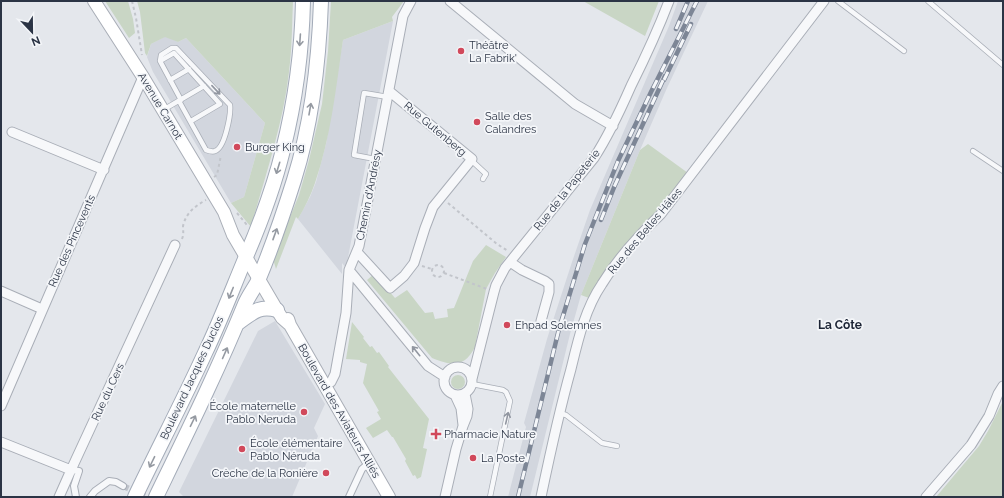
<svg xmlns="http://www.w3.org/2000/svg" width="1004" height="498" font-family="Raleway,sans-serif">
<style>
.built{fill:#d2d6de}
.green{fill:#c9d6c5}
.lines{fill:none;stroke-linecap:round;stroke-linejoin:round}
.pedestrian-tunnel{stroke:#bfc3cb;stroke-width:6;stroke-dasharray:6 3;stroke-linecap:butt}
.service-casing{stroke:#a9aeb7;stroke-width:6}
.pedestrian-casing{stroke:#a9aeb7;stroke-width:8}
.minor-casing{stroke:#a9aeb7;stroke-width:11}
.secondary-casing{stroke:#a9aeb7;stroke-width:14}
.primary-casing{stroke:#a3abb8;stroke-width:16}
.path{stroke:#c2c5cb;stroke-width:2;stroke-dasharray:3 3;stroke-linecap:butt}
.service{stroke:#f7f8fa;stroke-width:4.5}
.pedestrian{stroke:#f7f8fa;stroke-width:6}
.minor{stroke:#f7f8fa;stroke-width:9}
.secondary{stroke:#fff;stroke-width:12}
.primary{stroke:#fff;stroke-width:14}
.rail-casing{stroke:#7d8696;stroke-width:4.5}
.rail{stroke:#f4f6f9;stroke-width:3;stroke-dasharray:9;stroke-linecap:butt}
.oneway{stroke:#959aa2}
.oneway2{stroke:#9196a0}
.poi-dot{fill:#d1495b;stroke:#f4f6f9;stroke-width:1.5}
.labels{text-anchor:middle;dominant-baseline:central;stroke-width:3.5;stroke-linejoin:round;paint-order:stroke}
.poi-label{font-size:11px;fill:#2b3445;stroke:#f4f6f9;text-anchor:start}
.street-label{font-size:11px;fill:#2b3445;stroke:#f4f6f9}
.neighbourhood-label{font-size:12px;font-weight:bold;fill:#1d2536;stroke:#f4f6f9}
</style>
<rect width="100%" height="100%" fill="#e4e7ec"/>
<!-- built -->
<path class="built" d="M678,1H708L667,88L640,150L581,295L570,334L530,497H508L526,427L524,423L547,339L572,262L590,210L669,26Z
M393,21L346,268L342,263V274L298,219L310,197L316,182L326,144L343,40Z
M166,36L178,42L186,38L265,123L244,197L231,203L153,72L147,57L151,44Z
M275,321L325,404L314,428L318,436L292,497H184L179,492L258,331Z"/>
<!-- green -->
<path class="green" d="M105,1H128L133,19L135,33L129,38Z
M137,1H293C292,25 292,48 289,72C283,125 265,176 251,227L231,203L244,197L265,123L186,38L178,42L165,37L151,44L147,56L145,53L140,12Z
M331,1H404L392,17L393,21L343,40C336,87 331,137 315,183C311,195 305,207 298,219L296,217L276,269L273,259L299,195L309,160L322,104L328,51Z
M583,1H659L645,36Z
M648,144L688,173L652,216L642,225L604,273L589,298L581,295L640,150Z
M486,245L506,257L495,273L486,289L475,347C464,368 452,366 432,358L367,280L374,274L395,298L407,290L425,313L433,312L435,319L448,317L447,309L454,308L473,261Z
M352,322L364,337L363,338L370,347L372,346L377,353L379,352L389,366L388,367L429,419L423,448L427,449L421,477L417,479L415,475L413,476L405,461L406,459L393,437H392L387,430L373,438L366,428L381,419L377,412L379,411L363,383L367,364L360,362V360L346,359Z
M451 382a7 7 0 1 1 14 0a7 7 0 1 1-14 0Z
M1003,401V497H936L979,446L988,431Z"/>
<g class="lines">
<!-- pedestrian-tunnel -->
<path class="pedestrian-tunnel" d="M123,486L147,497"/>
<!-- service casing -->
<g class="service-casing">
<path id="service" d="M838,1L904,51
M928,1L1003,65
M160,61L161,55L172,48H176L230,105C231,114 225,148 215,151C213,152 209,151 206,150L179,101
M170,80L189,69
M181,100L160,61L174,53L220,104L191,121
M163,110L204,86
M973,151L1003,171
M375,159L354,155L364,93L388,97
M471,160L486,174L483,179
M472,384L503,390L506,392L510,401L490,497
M559,413L566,415L602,443L617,446"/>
</g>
<!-- pedestrian casing -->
<g class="pedestrian-casing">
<path id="pedestrian" d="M71,470L79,471L74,486L76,497
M90,497L95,491L109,481L116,482L123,486
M349,497L362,469L369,463"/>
</g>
<!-- minor casing -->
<g class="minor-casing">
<path id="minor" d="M450,1L575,104L613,126
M12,132L104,170
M357,252L390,288L404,276L414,263L425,228L433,207L472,159L389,91
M510,262L522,270L545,281L549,284V292L541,321
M349,270L428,366L445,377
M1,291L42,309
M444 381a14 14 0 1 1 28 0a14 14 0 1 1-28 0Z
M472,379L494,292L496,285L505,268L594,158C609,135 620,111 631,86C645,58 658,30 669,1
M325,385L331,382L335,374L346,313L349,270L359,246L403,16L411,1
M455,395L461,408L463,425
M1,406L143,77
M1,442L71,470L175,245
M59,497L71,470
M445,497L456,449L463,426L467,416L468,409L465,394
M541,497C550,454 559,412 571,369C578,340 585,309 602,284C618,258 639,235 661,214L824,1
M926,497L971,445L989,416L998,394L1003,386"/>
</g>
<!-- secondary casing -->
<g class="secondary-casing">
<path id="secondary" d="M94,1L143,77L224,212L233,235L277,310L282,318L290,325
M288,319L290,325L389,497"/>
</g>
<!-- primary casing -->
<g class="primary-casing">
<path id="primary" d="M238,323C252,313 259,305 277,310
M135,497C158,449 183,401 205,353C220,322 232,290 245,259C260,224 274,187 283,150C295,102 302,51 303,1
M156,497C187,433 218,370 245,304C248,297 253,290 257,283C271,250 283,215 294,180C312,123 319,61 321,1"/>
</g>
<!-- path -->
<path class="path" d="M132,1L136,18L142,55
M214,177L217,175L221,155
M448,203L497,244L508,251
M237,213L247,225
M182,239C184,234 183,231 183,226C186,213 195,206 206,200
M432 271a6 6 0 1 1 12 0a6 6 0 1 1-12 0Z
M422,266L432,269
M444,273L487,289"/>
<!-- service -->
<use href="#service" class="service"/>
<!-- pedestrian -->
<use href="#pedestrian" class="pedestrian"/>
<!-- minor -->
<use href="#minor" class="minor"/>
<!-- secondary -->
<use href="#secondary" class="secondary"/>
<!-- primary -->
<use href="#primary" class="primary"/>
<!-- rail casing -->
<g class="rail-casing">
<path id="rail" d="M676,29L688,1
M664,80L691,24
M601,220L615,185L665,76
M518,497L559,329L585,244L618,161L651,92L697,1"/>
</g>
<!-- rail -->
<use href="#rail" class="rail"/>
</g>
<!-- one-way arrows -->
<defs><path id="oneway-shaft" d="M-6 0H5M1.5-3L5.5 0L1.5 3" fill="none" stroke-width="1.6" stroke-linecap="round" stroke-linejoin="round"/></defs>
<g class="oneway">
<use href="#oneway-shaft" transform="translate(300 40) rotate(94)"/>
<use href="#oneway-shaft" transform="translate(310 109) rotate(-80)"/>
<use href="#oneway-shaft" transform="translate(278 168) rotate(107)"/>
<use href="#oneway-shaft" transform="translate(275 234) rotate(-70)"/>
<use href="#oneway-shaft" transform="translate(231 293) rotate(112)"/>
<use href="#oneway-shaft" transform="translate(225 353) rotate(-66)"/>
<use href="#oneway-shaft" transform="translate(193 421) rotate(-64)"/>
<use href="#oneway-shaft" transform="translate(152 462) rotate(116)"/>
</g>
<g class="oneway2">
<use href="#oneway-shaft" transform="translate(216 90) rotate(47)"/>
<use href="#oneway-shaft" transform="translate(416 351) rotate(-129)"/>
<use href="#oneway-shaft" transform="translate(507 418) rotate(-77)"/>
</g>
<!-- markers -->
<g class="poi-dot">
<circle cx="461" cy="51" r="4"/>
<circle cx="477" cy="122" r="4"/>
<circle cx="237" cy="147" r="4"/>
<circle cx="507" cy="325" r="4"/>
<circle cx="304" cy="412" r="4"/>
<path d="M434 428h4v4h4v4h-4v4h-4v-4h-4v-4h4z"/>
<circle cx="242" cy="449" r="4"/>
<circle cx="473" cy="458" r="4"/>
<circle cx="326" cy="473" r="4"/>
</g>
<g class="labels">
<!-- poi labels -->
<g class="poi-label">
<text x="469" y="45">Théâtre<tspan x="469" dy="13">La Fabrik'</tspan></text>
<text x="485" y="116">Salle des<tspan x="485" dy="13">Calandres</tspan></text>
<text x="245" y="147">Burger King</text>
<text x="515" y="325">Ehpad Solemnes</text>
<text x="296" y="406" text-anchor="end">École maternelle<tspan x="296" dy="13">Pablo Neruda</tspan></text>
<text x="444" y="434">Pharmacie Nature</text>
<text x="250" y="443">École élémentaire<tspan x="250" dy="13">Pablo Néruda</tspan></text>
<text x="481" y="458">La Poste</text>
<text x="318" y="473" text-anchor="end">Crèche de la Ronière</text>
</g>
<!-- street labels -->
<g class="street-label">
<text transform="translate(160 106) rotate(59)">Avenue Carnot</text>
<text transform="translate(435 129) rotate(40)">Rue Gutenberg</text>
<text transform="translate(567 190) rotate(-52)">Rue de la Papeterie</text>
<text transform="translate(369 195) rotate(-79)">Chemin d'Andrésy</text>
<text transform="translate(645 231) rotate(-50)">Rue des Belles Hâtes</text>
<text transform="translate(72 241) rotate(-66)">Rue des Pincevents</text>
<text transform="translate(192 378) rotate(-65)">Boulevard Jacques Duclos</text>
<text transform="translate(108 392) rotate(-65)">Rue du Cers</text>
<text transform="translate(339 411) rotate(60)">Boulevard des Aviateurs Alliés</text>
</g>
<!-- neighbourhood labels -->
<g class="neighbourhood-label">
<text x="840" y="325">La Côte</text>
</g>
</g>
<!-- border -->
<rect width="1004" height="498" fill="none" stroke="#2b3445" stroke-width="4"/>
<!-- north arrow -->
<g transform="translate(32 32) rotate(158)" stroke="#f4f6f9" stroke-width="3" paint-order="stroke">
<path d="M0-3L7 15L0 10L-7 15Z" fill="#2b3445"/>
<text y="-6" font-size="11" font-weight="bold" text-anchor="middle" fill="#2b3445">N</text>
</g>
</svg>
